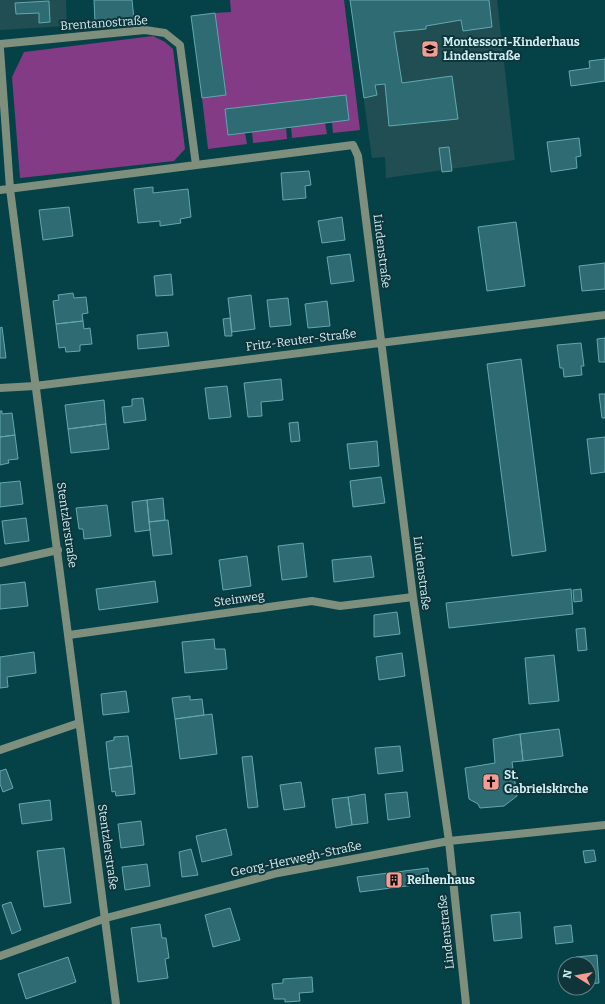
<svg xmlns="http://www.w3.org/2000/svg" width="605" height="1004" font-family="Bitter,serif">
<style>
.built{fill:#214e53}
.green{fill:#833b85}
.building{fill:#2e6b73;stroke:#62a8b1}
.lines{fill:none;stroke-linecap:round;stroke-linejoin:round}
.street{stroke:#7e8f7e;stroke-width:8}
.labels{text-anchor:middle;dominant-baseline:central;stroke-width:4;stroke-linejoin:round;paint-order:stroke}
.street-label{font-size:12px;fill:#ceeff4;stroke:#0f353a}
.poi-label{font-size:12px;font-weight:bold;fill:#ceeff4;stroke:#0f353a;text-anchor:start}
</style>
<rect width="100%" height="100%" fill="#054248"/>
<!-- built -->
<path class="built" d="M0,0H66L67,26L0,30Z
M350,0H497L515,160L386,178L385,157L372,158Z"/>
<!-- green -->
<path class="green" d="M230,0H344L360,130L333,133L332,122L349,120L346,95L225,109L228,135L245,133L247,144L208,149L202,98L226,95L215,13L231,12Z
M153,36L165,42L173,49L185,149L174,161L20,178L12,77L24,52Z
M325,123L327,134L292,138L291,127Z
M286,128L287,139L253,143L252,132Z"/>
<!-- building -->
<path class="building" d="M94,0H132L134,19L95,22Z
M350,0H489L492,27L463,31L461,20L426,26V29L394,32L402,83L452,76L458,119L389,126L385,84L375,85L377,95L364,98Z
M49,1L50,22L39,23V13L16,14L15,3Z
M215,13L226,95L202,98L191,16Z
M605,59V81L571,86L569,71L590,68L589,61Z
M346,95L349,120L228,135L225,109Z
M579,138L581,156L576,157L577,168L551,172L547,142Z
M449,147L452,171L442,172L439,148Z
M309,171L311,185L305,186L306,198L283,200L281,173Z
M153,187V193L188,189L191,217L180,219L181,223L160,226V221L138,223L134,189Z
M69,207L73,236L43,240L39,210Z
M342,217L345,240L322,243L318,221Z
M516,222L525,286L487,291L478,227Z
M350,254L354,281L331,284L327,257Z
M605,263V289L582,291L579,266Z
M171,274L173,295L156,296L154,276Z
M73,293L74,298L86,297L88,313L82,314L83,321L56,324L53,301L59,300L58,295Z
M251,295L255,329L232,332L228,298Z
M288,298L291,325L270,327L267,300Z
M327,301L330,326L308,328L305,304Z
M230,318L232,336H225L223,319Z
M83,321L84,329L90,328L92,344L80,345V351L66,352L65,347L59,348L56,324Z
M2,327L6,358H0V328Z
M167,332L169,346L138,349L137,335Z
M605,338V362H599L597,339Z
M581,343L584,366H581L582,375L564,377L563,368H560L557,345Z
M521,359L546,551L512,556L487,364Z
M281,379L283,400L261,402L262,416L248,417L244,383Z
M227,386L231,417L209,419L205,388Z
M599,394H605V418H602Z
M143,398L146,420L124,423L122,407L132,406V399Z
M104,400L106,424L68,429L65,405Z
M0,411H2V414L12,413L15,435L0,437Z
M298,422L300,441L291,442L289,423Z
M106,424L109,449L71,453L68,429Z
M15,435L18,459L8,460L9,463L0,465V437Z
M605,437V472L591,474L587,439Z
M377,441L379,466L350,469L347,444Z
M381,477L385,503L353,507L350,481Z
M20,481L23,504L0,507V483Z
M163,498L165,520L149,522L147,500Z
M147,500L150,530L135,532L132,502Z
M107,505L111,536L84,539L83,529H79L76,508Z
M26,518L29,541L5,544L2,521Z
M168,520L172,554L153,556L149,522Z
M303,543L307,577L282,580L278,546Z
M247,556L251,586L223,590L219,560Z
M371,556L374,577L334,582L332,560Z
M155,581L158,602L99,610L96,589Z
M25,582L28,606L0,609V585Z
M571,589L573,614L449,628L446,603Z
M581,589L582,601L574,602L573,590Z
M397,612L400,634L374,637V615Z
M585,628L587,650L578,651L576,629Z
M214,639L215,649H225L227,669L185,673L182,642Z
M34,652L36,673L7,677L8,687L0,688V657Z
M402,653L405,676L379,680L376,657Z
M554,655L559,701L529,704L525,658Z
M126,691L129,712L103,715L101,694Z
M190,696V700L202,699L204,715L175,719L172,698Z
M212,714L217,754L180,759L175,719Z
M559,729L563,756L523,761L520,734Z
M520,734L523,761L512,762L517,796L504,806L480,808L478,804L469,799L465,768L495,763L493,739Z
M128,736L132,766L109,769L106,742L114,740V737Z
M400,746L403,771L378,774L375,748Z
M252,756L258,807L248,808L242,757Z
M132,766L135,794L116,796L115,791L112,792L109,769Z
M6,769L13,788L3,792L0,784V771Z
M301,782L305,807L284,810L280,785Z
M407,792L410,817L388,820L385,794Z
M365,794L368,823L352,825L348,797Z
M348,797L352,825L336,828L332,799Z
M50,800L52,820L22,824L19,804Z
M141,821L144,845L121,848L118,824Z
M226,829L232,855L202,862L196,836Z
M64,848L71,903L44,907L37,851Z
M191,849L198,875L182,877L179,852Z
M594,850L596,861L585,863L583,851Z
M147,864L150,886L125,890L122,867Z
M428,868L430,883L360,892L357,877Z
M11,902L21,930L12,934L2,905Z
M230,908L240,940L213,947L205,915Z
M520,912L522,938L494,941L491,915Z
M160,924L162,938H166L169,958L165,959L168,978L138,982L131,928Z
M571,925L573,942L556,944L554,927Z
M597,955L599,983L589,984V964H575H577L576,957Z
M68,957L76,982L26,999L18,974Z
M561,965H565V986H563Z
M312,977L313,992L299,993L300,1001L285,1002V999H274L272,984L283,983V979Z"/>
<g class="lines">
<!-- street -->
<path class="street" d="M0,44L145,30L165,33L180,45L196,165
M0,49L10,189L116,1004
M0,190L353,145L358,156L413,597L449,841L466,1004
M0,388L35,386L605,315
M0,563L58,550
M69,635L312,601L340,606L413,597
M0,750L79,723
M0,956L106,918L278,873L449,841L605,825"/>
</g>
<!-- icons -->
<defs>
<g id="school-square" transform="scale(0.9)"><rect x="-9" y="-9" width="18" height="18" rx="4" fill="#f59c93" stroke="#0f353a"/><path d="M0-5L7-2L0 1L-7-2ZM-4 1L0 2.5L4 1V4Q0 6-4 4Z" fill="#111"/></g>
<g id="church-square" transform="scale(0.9)"><rect x="-9" y="-9" width="18" height="18" rx="4" fill="#f59c93" stroke="#0f353a"/><path d="M-1.2-6h2.4v3.5h3.3v2.4h-3.3V6h-2.4V-.1h-3.3v-2.4h3.3Z" fill="#111"/></g>
<g id="building-square" transform="scale(0.9)"><rect x="-9" y="-9" width="18" height="18" rx="4" fill="#f59c93" stroke="#0f353a"/><path d="M-4-6H4V6H1V3H-1V6H-4ZM-2.5-4.3h1.7v1.8h-1.7ZM.8-4.3h1.7v1.8H.8ZM-2.5-1h1.7V.8h-1.7ZM.8-1h1.7V.8H.8Z" fill="#111"/></g>
</defs>
<g fill-rule="evenodd">
<use href="#school-square" x="430" y="49"/>
<use href="#church-square" x="491" y="782"/>
<use href="#building-square" x="394" y="880"/>
</g>
<g class="labels">
<!-- street labels -->
<g class="street-label">
<text transform="translate(104 23) rotate(-4)">Brentanostraße</text>
<text transform="translate(382 251) rotate(83)">Lindenstraße</text>
<text transform="translate(301 340) rotate(-7)">Fritz-Reuter-Straße</text>
<text transform="translate(67 525) rotate(82)">Stentzlerstraße</text>
<text transform="translate(422 573) rotate(83)">Lindenstraße</text>
<text transform="translate(239 599) rotate(-8)">Steinweg</text>
<text transform="translate(108 847) rotate(82)">Stentzlerstraße</text>
<text transform="translate(296 859) rotate(-12)">Georg-Herwegh-Straße</text>
<text transform="translate(446 932) rotate(-96)">Lindenstraße</text>
</g>
<!-- poi labels -->
<g class="poi-label">
<text x="443" y="42">Montessori-Kinderhaus<tspan x="443" dy="14">Lindenstraße</tspan></text>
<text x="504" y="775">St.<tspan x="504" dy="14">Gabrielskirche</tspan></text>
<text x="407" y="880">Reihenhaus</text>
</g>
</g>
<!-- north arrow -->
<g transform="translate(577 976) rotate(281)"><circle r="19" fill="#0f353a" stroke="#5b7f84"/>
<path d="M0-3L7 15L0 10L-7 15Z" fill="#f59c93"/>
<text y="-6" font-size="11" font-weight="bold" text-anchor="middle" fill="#ceeff4">N</text>
</g>
</svg>
